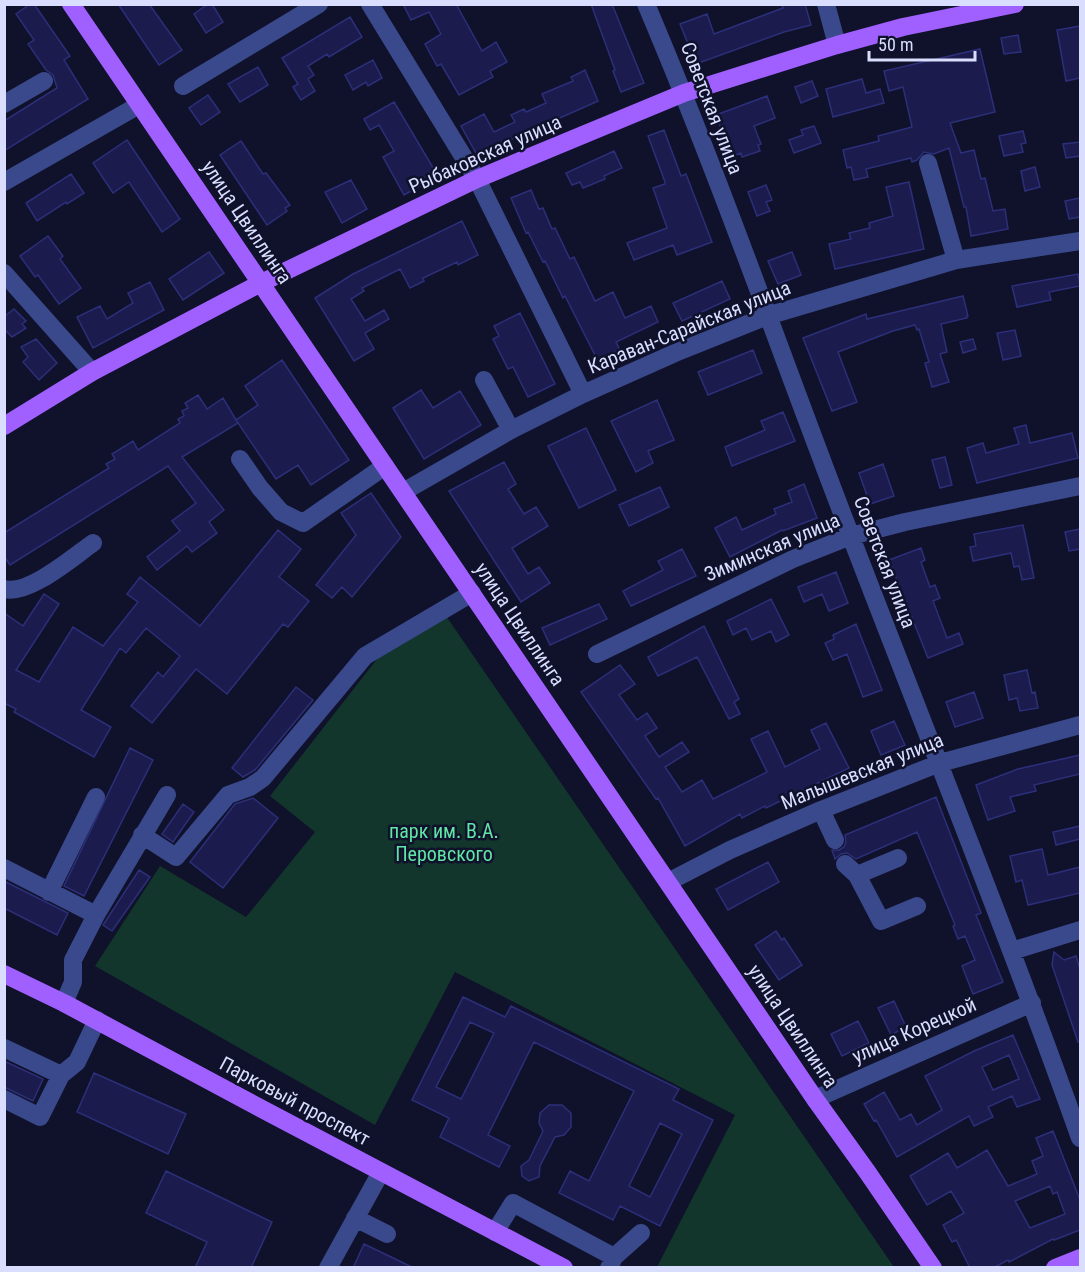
<svg xmlns="http://www.w3.org/2000/svg" width="1085" height="1272" font-family="'Roboto Condensed',sans-serif">
<style>
.green{fill:#12352c}
.building{fill:#1b1c4d;stroke:#2c2f79;stroke-width:1.5;fill-rule:evenodd}
.lines{fill:none;stroke-linecap:round;stroke-linejoin:round}
.minor{stroke:#39498b;stroke-width:18}
.major{stroke:#9f60ff;stroke-width:18}
.labels{text-anchor:middle;dominant-baseline:central;stroke-width:5;stroke-linejoin:round;paint-order:stroke}
.street-label{font-size:20px;fill:#d9deff;stroke:#10112b}
.park-label{font-size:20px;fill:#5fe5a4;stroke:#10112b}
</style>
<rect width="100%" height="100%" fill="#10112b"/>
<!-- green -->
<path class="green" d="M444,613L894,1267H657L735,1115L455,972L375,1125L95,966L160,866L246,917L315,832L270,796L384,650Z"/>
<!-- building -->
<path class="building" d="M30,4H34L70,56L64,60L88,99L4,151V121L57,88L53,75L46,70L28,44L34,40L16,14Z
M118,4H149L182,50L159,65Z
M208,4H212L223,22L206,33L194,14Z
M403,4H456L482,51L496,42L507,62L490,71L493,77L459,95L441,64L437,66L425,44L441,34L429,12L411,20Z
M591,4H612L644,83L621,92L613,71L615,70Z
M782,4H805L811,25L784,32L696,64L680,24L707,14L714,34L783,8Z
M350,17L362,37L329,57L327,54L308,66L314,75L308,79L315,91L301,100L293,87L298,84L282,58Z
M1080,26V78L1066,81L1057,30Z
M1018,35L1021,52L1004,54L1001,38Z
M980,49L995,112L950,123L961,153L974,150L981,179L985,178L993,211L1005,209L1008,229L971,236L966,207H964L949,148L934,154L924,152L917,160L912,162L911,158L866,169L868,177L854,180L851,167L847,168L843,150L879,141L878,136L912,127L903,87L889,91L884,71Z
M373,60L382,78L368,86L366,82L353,90L345,75Z
M258,67L268,85L240,102L228,84Z
M585,70L598,101L508,141L507,139L477,155L461,126L484,114L494,132L515,122L511,115L524,109L526,112L546,103L542,94L573,81L571,77Z
M862,79L866,93L880,89L884,103L833,117L826,89Z
M812,81L818,96L801,103L795,87Z
M208,95L220,112L201,125L189,108Z
M767,96L775,118L754,126L761,144L758,145L760,151L742,157L741,153L731,157L716,115Z
M394,102L438,176L404,195L383,157L394,151L379,125L370,130L364,119Z
M814,126L821,143L794,153L789,140L803,135L801,130Z
M664,130L681,176L686,174L712,242L677,255L673,245L634,260L627,243L667,228L653,188L665,184V182L648,136Z
M1023,131L1026,143L1021,144L1023,152L1004,156L999,136Z
M127,140L180,219L162,232L129,182L113,193L93,163Z
M241,141L263,174L266,173L290,205L285,208L287,211L267,225L220,155Z
M1080,142V156L1066,158L1063,144Z
M614,151L622,168L604,176L605,179L583,188L580,182L572,185L566,173Z
M1035,167L1040,187L1025,191L1021,171Z
M71,174L84,193L67,204L66,202L37,221L26,203Z
M351,180L367,209L342,223L325,192Z
M909,182L924,249L835,269L829,244L851,239L849,233L870,228L869,223L893,216L886,187Z
M766,185L772,200L766,202L770,211L757,216L748,192Z
M531,190L539,209L543,208L552,229L555,228L570,259L574,257L595,301L613,292L625,318L651,306L658,322L616,342L620,350L598,361L565,296L563,298L545,261L543,262L528,232L526,233L511,198Z
M1080,198V217L1069,219L1065,201Z
M462,221L478,255L458,265L457,262L423,278L424,281L410,288L400,269L362,288L364,291L351,299L365,321L384,310L389,319L365,333L374,349L354,361L315,298L353,274Z
M48,236L63,256L60,259L81,288L59,304L38,275L35,277L20,256Z
M209,252L224,273L183,300L169,279Z
M792,252L801,275L778,284L768,261Z
M1078,274L1080,286L1049,292L1051,300L1017,307L1012,286Z
M722,281L730,299L682,321L673,303Z
M150,282L164,310L93,348L77,317L100,306L107,319L133,303L128,293Z
M963,296L968,316H967V318L941,324L947,352L940,354L949,382L932,387L925,363L929,362L919,329L917,330L915,325L893,331L838,352L857,402L832,411L803,338L866,314L867,319Z
M14,309L26,321L22,324L26,328L12,337L4,329V317Z
M520,313L555,384L528,397L513,367L508,369L493,339L499,336L494,326Z
M1015,330L1021,356L1003,360L997,333Z
M36,339L57,363L39,380L23,362L28,357L21,347Z
M973,339L976,349L963,353L960,342Z
M753,350L762,373L708,395L698,372Z
M282,360L349,460L311,485L298,465L276,479L236,420L258,405L245,386Z
M421,390L433,408L460,391L481,425L424,459L393,408Z
M198,395L207,409L223,398L238,423L182,457L224,510L209,522L217,533L192,552L187,546L157,570L147,557L180,531L172,521L196,503L168,466L10,565L4,556V533L109,468L106,464L115,459L112,454L133,441L138,450L180,423L178,419L184,416L182,411L188,408L185,403Z
M657,400L674,440L648,451L653,463L636,472L611,421Z
M783,412L795,441L732,466L725,447L765,430L761,421Z
M1026,425L1030,443L1072,433L1078,458L977,483L967,448L983,443L986,453L1019,444L1014,428Z
M586,428L616,490L579,508L548,446Z
M945,457L952,485L940,488L932,460Z
M504,462L516,484L508,489L524,514L536,507L548,526L512,548L528,574L539,567L550,583L521,602L449,491Z
M883,464L894,496L870,504L859,473Z
M804,484L817,518L783,531L782,530L730,557L715,528L736,517L742,530L776,514L774,509L792,502L788,491Z
M660,487L669,507L629,526L619,505Z
M371,493L401,537L352,597L342,587L332,598L316,585L356,535L341,513Z
M1023,525L1034,578L1022,580L1019,566L1014,567L1011,553L973,561L970,547L976,546L974,534Z
M1080,529V549L1069,551L1065,532Z
M278,530L301,549L279,577L309,601L288,627L283,624L227,694L196,669L152,723L131,706L158,672L163,677L180,656L146,628L126,653L120,648L81,710L111,727L94,757L14,712L16,709L4,703V613L23,626L44,594L59,604L16,670L39,682L73,627L103,646L138,602L127,594L140,577L200,626Z
M921,548L925,560L921,562L930,587L935,585L940,598L933,601L947,638L959,633L963,644L928,658L889,560Z
M682,549L696,576L631,606L623,591L663,570L658,561Z
M836,572L848,603L829,611L822,594L804,602L798,587Z
M771,599L789,635L776,642L771,631L752,640L746,628L733,635L727,621Z
M599,604L607,619L550,645L542,628Z
M856,624L882,690L863,697L847,654L833,660L825,643L834,639L833,635Z
M704,626L739,699L734,702L740,714L729,719L697,657L658,676L648,657Z
M620,665L635,684L619,695L637,720L647,713L657,728L645,736L659,757L682,742L689,752L665,767L682,792L702,780L713,799L767,772L751,739L768,731L785,767L820,749L811,730L826,723L849,768L766,808L765,806L742,818L740,814L685,846L658,798L656,799L581,692Z
M1027,670L1032,693L1035,692L1038,708L1020,711L1017,698L1009,700L1004,675Z
M296,687L313,700L255,770L243,777L232,768Z
M974,692L983,718L955,727L946,702Z
M894,721L905,745L881,755L871,731Z
M130,748L153,760L84,896L64,886Z
M1080,755V774L1034,785L1036,791L1010,797L1015,811L988,820L976,785L1018,769Z
M936,797L981,913L976,915L1003,982L973,994L962,966L975,960L965,936L958,939L953,926L955,925L917,832L856,859L847,853L841,854L835,859L832,850H839L844,847L846,842L845,835Z
M253,798L278,818L223,888L190,862L235,804Z
M183,804L194,812L173,842L162,834Z
M1080,826V839L1056,845L1053,832Z
M1042,849L1048,875L1080,867V893L1028,905L1022,880L1016,882L1010,856Z
M768,862L779,882L728,910L716,889Z
M139,870L150,877L112,931L103,925Z
M4,881L68,913L57,935L4,908Z
M776,931L782,940L784,938L802,965L779,980L755,945Z
M1054,952L1064,960L1076,956L1080,969V1042H1078L1052,965Z
M463,997L505,1017L511,1006L679,1089L673,1100L713,1120L660,1226L620,1206L613,1220L559,1193L570,1171L589,1181L634,1091L534,1042L488,1135L510,1146L499,1167L440,1137L449,1118L412,1100ZM470,1022L494,1033L461,1099L436,1087ZM660,1123L682,1134L650,1197L629,1186Z
M894,1001L906,1027L891,1035L878,1008Z
M858,1021L869,1043L842,1056L831,1034Z
M1013,1035L1040,1099L1017,1107L1012,1096L988,1107L993,1117L974,1126L969,1116L897,1157L876,1120L874,1121L864,1104L884,1092L900,1120L911,1114L917,1125L942,1110L925,1076L974,1051ZM1009,1055L1019,1079L993,1090L982,1067Z
M4,1061L43,1079L33,1101L4,1087Z
M94,1073L186,1114L168,1154L77,1112Z
M549,1105H562L571,1113V1127L564,1135L555,1137L540,1166L539,1177L529,1181L522,1176L521,1166L529,1160L543,1131L539,1123L540,1113Z
M1053,1131L1080,1200V1230L1054,1240L1053,1239L1009,1262L1008,1260L993,1268H970L956,1240L952,1242L943,1225L964,1213L951,1191L927,1205L910,1176L948,1153L957,1168L987,1150L1008,1186L1037,1174L1032,1161L1043,1156L1036,1138ZM1050,1186L1053,1194L1057,1192L1065,1214L1030,1228L1015,1201Z
M166,1171L272,1222L251,1268H195L207,1242L146,1213Z
M364,1244L414,1268H353Z"/>
<g class="lines">
<!-- minor -->
<path class="minor" d="M370,4L477,179L583,394
M646,4C720,178 782,357 850,534C927,735 1008,935 1080,1138
M826,4L837,45
M183,86L319,4
M4,104L44,81
M928,163L956,260
M4,182L139,105
M4,273L92,372
M484,380L511,430
M240,459L260,488L281,512L303,523L385,466
M403,492L511,430L583,394L675,353L767,316L956,260L1080,241
M4,589C28,596 73,557 93,543
M597,654L793,559L851,536L905,522L1080,486
M821,810L835,840
M142,835L176,857L228,795L250,787L263,778L365,656L472,593
M845,864L857,875L881,921L917,906
M4,868L96,915
M857,875L898,858
M668,882L730,850L821,810L940,763L1080,725
M49,892L96,797
M1012,951L1080,930
M64,1003L73,982V960L96,915L167,795
M4,1048L61,1075
M4,1099L40,1117L61,1075L77,1062L97,1020
M815,1099L1032,1003
M355,1218L387,1234
M495,1232L513,1203L614,1257L609,1268
M614,1257L641,1233
M328,1268L381,1172"/>
<!-- major -->
<path class="major" d="M71,4L815,1099L868,1173L933,1268
M4,426L92,372L261,283L477,179L684,93L837,45L903,27L1015,4
M4,974L64,1003L262,1109L564,1268
M1055,1268L1080,1258"/>
</g>
<g class="labels">
<!-- street labels -->
<g class="street-label">
<text transform="translate(712 108) rotate(69)">Советская улица</text>
<text transform="translate(485 154) rotate(-24)">Рыбаковская улица</text>
<text transform="translate(247 222) rotate(56)">улица Цвиллинга</text>
<text transform="translate(689 327) rotate(-22)">Караван-Сарайская улица</text>
<text transform="translate(772 547) rotate(-23)">Зиминская улица</text>
<text transform="translate(885 562) rotate(69)">Советская улица</text>
<text transform="translate(520 624) rotate(56)">улица Цвиллинга</text>
<text transform="translate(862 771) rotate(-22)">Малышевская улица</text>
<text transform="translate(793 1026) rotate(56)">улица Цвиллинга</text>
<text transform="translate(914 1030) rotate(-24)">улица Корецкой</text>
<text transform="translate(295 1101) rotate(28)">Парковый проспект</text>
</g>
<!-- park labels -->
<g class="park-label">
<text x="444" y="831">парк им. В.А.<tspan x="444" dy="23">Перовского</tspan></text>
</g>
</g>
<!-- border -->
<rect width="1085" height="1272" fill="none" stroke="#d9deff" stroke-width="12"/>
<!-- scale -->
<path d="M869 51v9h106v-9" fill="none" stroke="#d9deff" stroke-width="3"/>
<text x="878" y="51" font-size="18" fill="#d9deff" stroke="#10112b" stroke-width="4.5" paint-order="stroke">50 m</text>
</svg>
